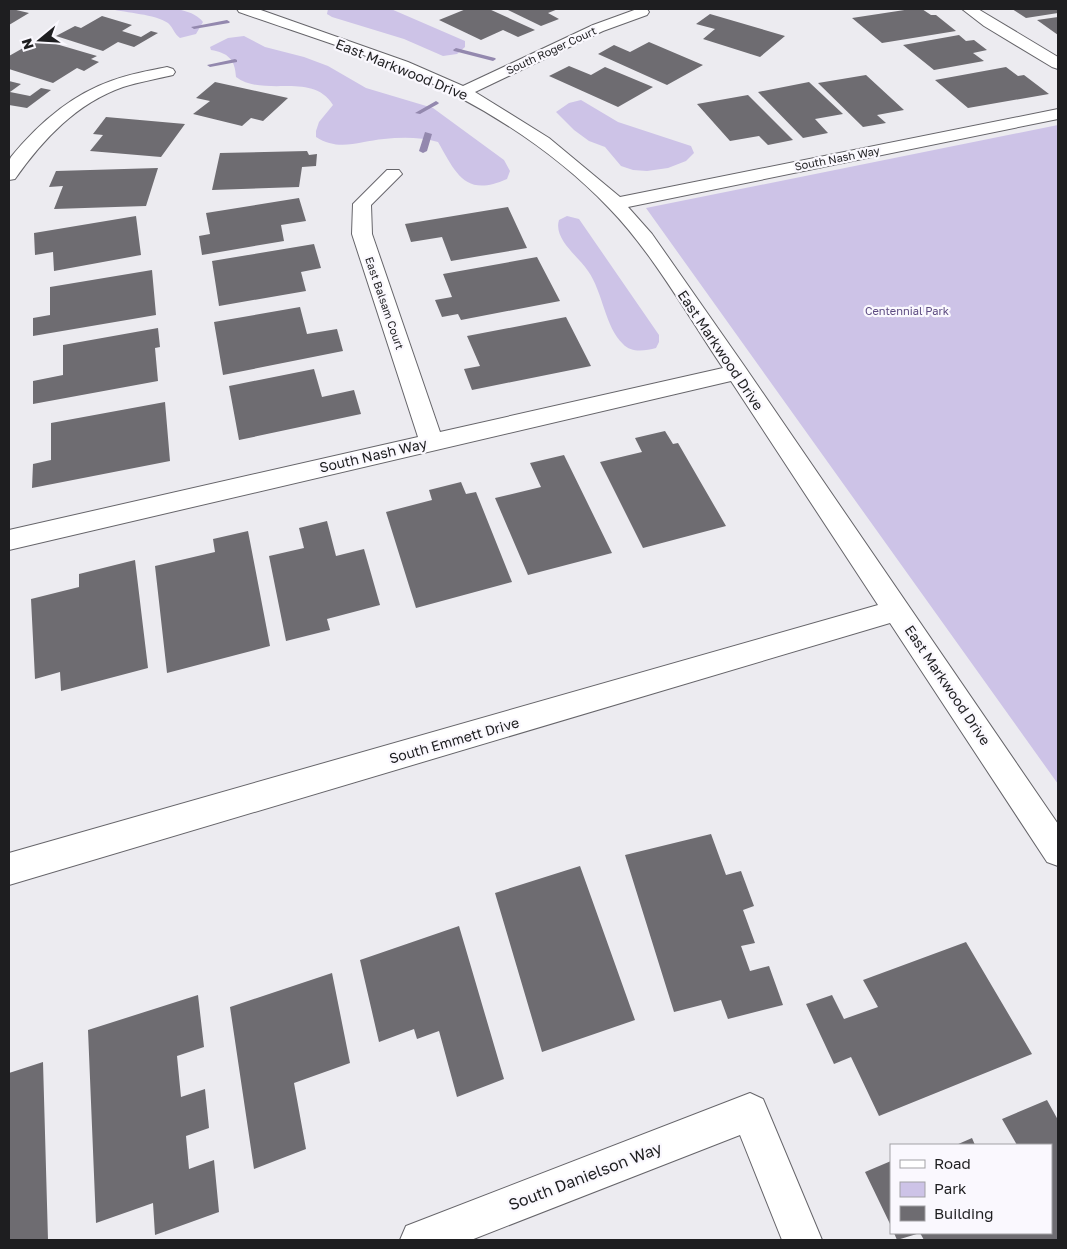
<svg xmlns="http://www.w3.org/2000/svg" width="1067" height="1249" font-family="'Golos Text',sans-serif">
<style>
.green{fill:#cdc3e7}
.lines{fill:none;stroke-linecap:round;stroke-linejoin:round}
.stream{fill:#9388ae;fill-rule:evenodd}
.building{fill:#6e6c71}
.minor-casing{stroke:#66656a;stroke-width:2}
.minor{fill:#fff;fill-rule:evenodd}
.labels{text-anchor:middle;dominant-baseline:central;stroke-width:4.5;stroke-linejoin:round;paint-order:stroke}
.far-street-label{font-size:11px;fill:#1e1e20;stroke:#faf8fe}
.far-park-label{font-size:11px;fill:#5d4c82;stroke:#faf8fe}
.street-label{font-size:14px;fill:#1e1e20;stroke:#faf8fe}
.near-street-label{font-size:16px;fill:#1e1e20;stroke:#faf8fe}
</style>
<rect width="100%" height="100%" fill="#ecebf0"/>
<!-- green -->
<path class="green" d="M111,9C135,9 187,1 203,22L196,34L180,38C174,34 173,27 168,23C155,14 126,13 111,9Z
M328,9H391L465,41V47L457,54L443,56L404,39L332,17L327,14Z
M244,36L265,47L304,57L328,66L366,88L433,108L504,160L510,171L507,179C465,198 456,173 438,142C421,137 402,137 384,139C360,141 339,152 316,137V131L319,122L333,105C312,71 264,98 236,77C235,59 228,53 211,50L210,47L228,38Z
M581,100L618,122L691,146L694,153L686,161L668,168L647,171L633,170L621,166L605,147L589,141L574,130L556,112L569,103Z
M1058,125V784L646,208Z
M567,216L579,219L659,335V342L656,348C645,351 631,353 623,344C605,327 603,292 588,271C579,257 553,239 559,220Z"/>
<g class="lines">
<!-- stream -->
<path class="stream" d="M227,20L230,22L229,23L194,29L191,27Z
M456,48L495,58L496,59L493,61L454,51L453,50Z
M235,59L237,60V62L210,67L207,65Z
M436,101L439,103L438,104L420,114L415,113Z
M425,132L432,134L427,151L423,153L419,151Z"/>
</g>
<!-- building -->
<path class="building" d="M9,9H12L29,13L9,25Z
M466,9H489L535,30L518,37L503,30L481,40L439,20Z
M506,9H558L548,13L559,19L541,26Z
M911,9H922L931,15H936L956,31L882,43L852,18Z
M1012,9H1058V13L1026,18Z
M710,14L785,36L760,57L703,39L715,29L696,24Z
M102,16L132,25L122,31L141,37L151,31L158,33L134,47L118,42L103,51L56,36L75,26L81,28Z
M1058,17V35L1037,20Z
M959,35L966,41L974,40L987,50L973,53L984,61L934,70L903,45Z
M39,39L97,56L91,59L99,62L84,71L77,68L53,83L9,69V56Z
M649,42L703,65L667,85L598,54L614,45L630,52Z
M569,66L591,75L605,67L653,87L618,107L549,76Z
M1006,67L1018,76L1024,75L1049,94L968,108L935,80Z
M866,75L904,110L877,115L886,123L863,127L818,83Z
M9,81L21,84L10,92L30,96L41,88L51,90L27,108L9,105Z
M215,82L288,98L263,121L251,118L242,126L193,114L210,101L196,98Z
M809,82L843,114L815,119L828,133L803,138L758,92Z
M748,95L793,140L768,145L759,136L730,141L697,104Z
M106,117L185,124L161,157L90,151L103,135L93,134Z
M307,151L309,155L317,154L316,166L302,167L299,187L212,190L220,153Z
M158,168L146,206L54,209L63,186L49,187L56,171Z
M299,198L306,221L281,225L284,241L202,255L199,236L210,234L206,213Z
M508,207L527,248L451,261L442,237L411,242L405,224Z
M136,216L141,255L54,271L53,252L35,255L34,233Z
M314,244L321,268L301,272L306,291L219,306L212,261Z
M537,257L560,301L461,320L458,314L442,317L435,300L452,297L443,274Z
M152,270L156,315L33,336V318L50,315V287Z
M300,307L307,334L337,329L343,351L223,375L214,322Z
M566,317L591,366L472,390L464,369L480,366L467,336Z
M158,328L160,347L155,348L158,381L33,404V381L63,375V345Z
M314,369L322,397L354,390L361,414L239,440L229,386Z
M165,402L170,461L32,488L33,464L51,460V423Z
M665,431L673,444L678,443L726,526L643,548L600,462L642,452L635,438Z
M564,455L612,553L528,575L495,498L541,487L530,463Z
M461,482L466,494L476,492L512,582L416,608L386,512L432,500L429,490Z
M327,521L336,556L364,549L380,605L327,619L330,630L286,641L269,556L304,548L299,528Z
M248,531L270,646L167,673L155,566L215,552L213,539Z
M135,560L148,668L61,691L60,672L35,679L31,599L79,587V574Z
M711,834L726,875L741,871L754,906L743,910L755,943L741,946L750,971L769,966L783,1005L728,1019L721,1000L674,1012L625,855Z
M580,866L635,1020L542,1052L495,893Z
M459,926L504,1079L457,1097L439,1031L417,1039L414,1029L379,1042L360,960Z
M966,942L1032,1054L879,1116L851,1057L834,1064L806,1004L832,995L844,1019L878,1007L863,980Z
M332,973L350,1063L294,1083L306,1149L254,1169L230,1007Z
M198,995L204,1047L177,1056L181,1097L205,1089L209,1128L186,1136L189,1169L214,1160L219,1212L155,1235L153,1203L96,1223L88,1030Z
M43,1062L48,1240H9V1073Z
M1047,1100L1058,1120V1240H924L920,1233H1051V1145H1017L1002,1119Z
M972,1138L975,1145H956Z
M891,1161V1226L865,1172Z
M894,1233H920L897,1240Z"/>
<g class="lines">
<!-- minor casing -->
<g class="minor-casing">
<path id="minor" d="M237,9H258L408,62L463,86L593,25L637,9H647L649,12L647,15L603,31L475,92L549,138L620,197L1058,109V119L628,207L652,234L745,367L1058,824V866L1047,862L890,623L9,885V853L878,605L731,381L9,550V530L418,437L352,234L353,204L387,170H399L402,174L371,205L372,234L440,432L723,368C688,316 652,252 609,208C566,163 512,125 457,96C393,61 309,37 239,12Z
M962,9H978L1058,57V69L1052,67L984,26Z
M167,67L173,69L175,72L173,75C156,79 139,82 123,87C77,103 43,139 15,179L9,180V161L11,157C38,124 71,95 111,81C129,74 148,71 167,67Z
M750,1093L763,1099L822,1240H782L740,1135L471,1240H400L406,1226Z"/>
</g>
<!-- minor -->
<use href="#minor" class="minor"/>
</g>
<g class="labels">
<!-- far-street labels -->
<g class="far-street-label">
<text transform="translate(551 50) rotate(-25)">South Roger Court</text>
<text transform="translate(837 158) rotate(-11)">South Nash Way</text>
<text transform="translate(385 303) rotate(71)">East Balsam Court</text>
</g>
<!-- far-park labels -->
<g class="far-park-label">
<text x="907" y="310">Centennial Park</text>
</g>
<!-- street labels -->
<g class="street-label">
<text transform="translate(402 69) rotate(22)">East Markwood Drive</text>
<text transform="translate(721 350) rotate(56)">East Markwood Drive</text>
<text transform="translate(373 455) rotate(-13)">South Nash Way</text>
<text transform="translate(948 685) rotate(56)">East Markwood Drive</text>
<text transform="translate(454 740) rotate(-16)">South Emmett Drive</text>
</g>
<!-- near-street labels -->
<g class="near-street-label">
<text transform="translate(585 1176) rotate(-21)">South Danielson Way</text>
</g>
</g>
<!-- border -->
<rect width="1067" height="1249" fill="none" stroke="#1e1e20" stroke-width="20"/>
<!-- legend -->
<rect x="890" y="1144" width="162" height="90" fill="#faf8fe" stroke="#a2a1a5"/>
<rect x="900" y="1160" width="25" height="8" fill="#ffffff" stroke="#a2a1a5"/>
<text x="934" y="1169" font-size="15" fill="#1e1e20">Road</text>
<rect x="900" y="1182" width="25" height="15" fill="#cdc3e7" stroke="#a2a1a5"/>
<text x="934" y="1194" font-size="15" fill="#1e1e20">Park</text>
<rect x="900" y="1206" width="25" height="15" fill="#6e6c71" stroke="#a2a1a5"/>
<text x="934" y="1219" font-size="15" fill="#1e1e20">Building</text>
<!-- north arrow -->
<g transform="translate(40 40) rotate(252)" stroke="#faf8fe" stroke-width="4" paint-order="stroke">
<path d="M0-4L9 19L0 12L-9 19Z" fill="#1e1e20"/>
<text y="-8" font-size="14" font-weight="bold" text-anchor="middle" fill="#1e1e20">N</text>
</g>
</svg>
